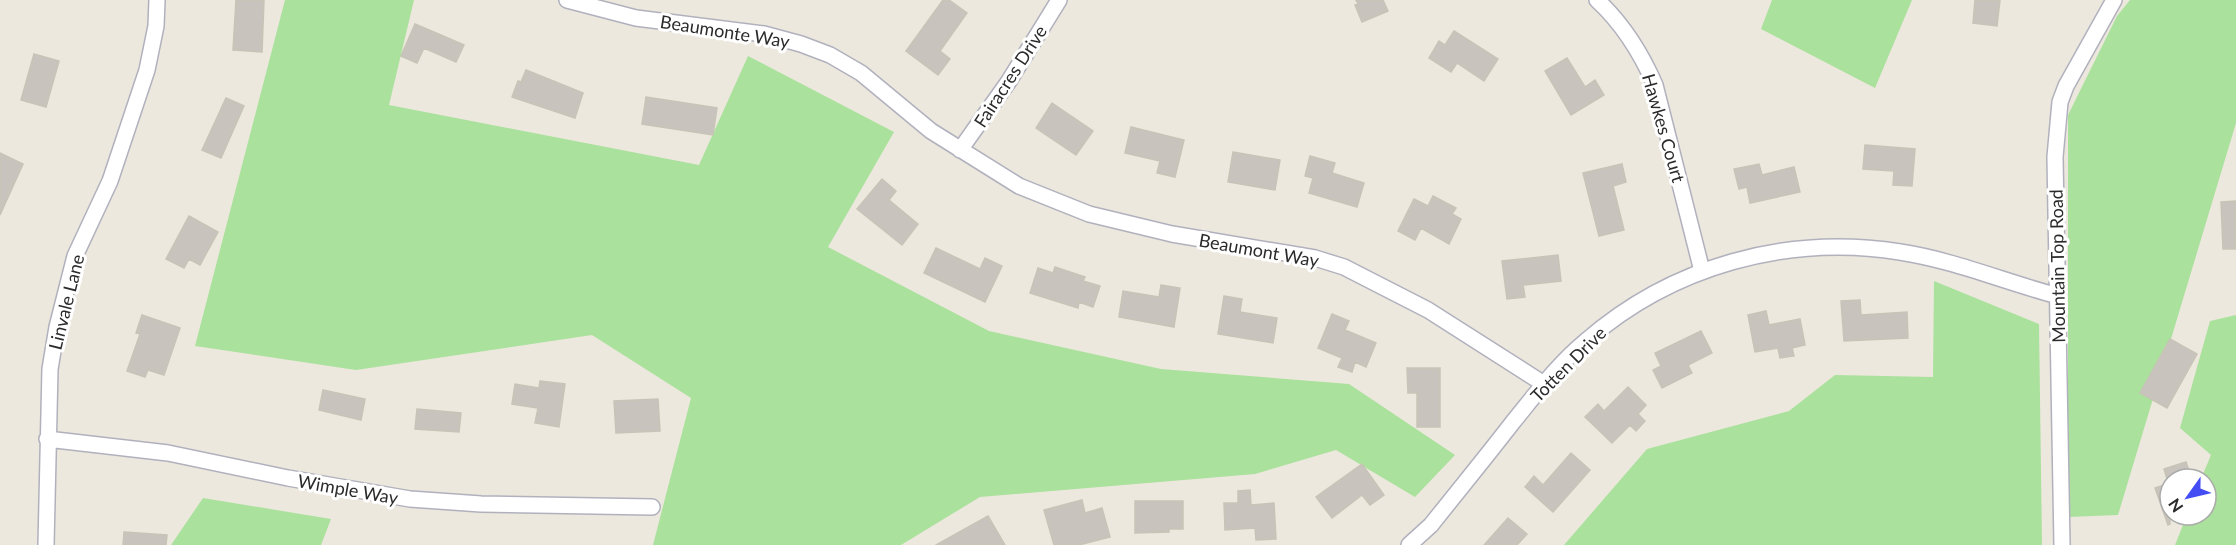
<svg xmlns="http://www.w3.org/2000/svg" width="2236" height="545" font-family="Lato,sans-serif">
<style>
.green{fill:#aae19c}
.building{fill:#c8c4bd;stroke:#c7c4b7;stroke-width:1.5}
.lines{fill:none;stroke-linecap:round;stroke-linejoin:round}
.minor-casing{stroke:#b1b1be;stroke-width:18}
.minor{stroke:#fff;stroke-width:15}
.labels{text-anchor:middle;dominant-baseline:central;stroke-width:6;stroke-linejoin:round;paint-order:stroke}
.street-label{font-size:18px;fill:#2b2b2b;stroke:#fff}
</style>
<rect width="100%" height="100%" fill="#ece8dd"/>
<!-- green -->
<path class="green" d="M285,0H414L389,105L699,165L748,56L894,132L828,247L989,331L1161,369L1349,384L1455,455L1415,497L1336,450L1255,474L980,497L901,545H653L691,398L592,335L356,370L195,346Z
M1772,0H1912L1875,88L1761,29Z
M2130,0H2236V123L2118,515L2068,517V115L2117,16Z
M1934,281L2039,324L2042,545H1564L1647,449L1789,411L1835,375L1933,377Z
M2236,315V545H2175L2187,515H2206V479H2201L2211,455L2180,428L2210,321Z
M203,498L331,519L321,545H171Z"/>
<!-- building -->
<path class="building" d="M236,0H264L262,52L233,50Z
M943,0H949L967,13L940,51L950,59L938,75L906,51Z
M1356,0H1383L1388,11L1362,22L1355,5L1358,4Z
M1975,0H2000L1997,26L1973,23Z
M415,24L464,45L456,62L424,48L417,63L401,56Z
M1454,31L1498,59L1484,81L1457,63L1451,72L1429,58L1439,41L1445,45Z
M34,54L59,61L46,107L21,100Z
M1567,58L1585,87L1595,80L1604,95L1571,115L1545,71Z
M526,70L583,93L575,118L512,97L518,81L521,82Z
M646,97L717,108L713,135L642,124Z
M226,98L244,106L221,158L202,150Z
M1052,103L1093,131L1076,155L1036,128Z
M1131,127L1184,140L1175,177L1157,173L1160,161L1125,153Z
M1865,145L1915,149L1912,186L1893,185L1894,171L1863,169Z
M1233,152L1280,160L1275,190L1228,182Z
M0,153L23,164L0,215Z
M1310,156L1335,163L1332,173L1364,183L1357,207L1309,193L1313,178L1305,176Z
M1622,164L1626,182L1613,186L1624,230L1599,236L1583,173Z
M1759,164L1762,175L1794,167L1800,192L1750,203L1747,187L1739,189L1734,169Z
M882,179L896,191L889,200L918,224L902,245L857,209Z
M1433,196L1456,208L1452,214L1461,219L1449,244L1421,228L1415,240L1398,231L1414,199L1428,206Z
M2236,201V249H2223L2221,202Z
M189,216L218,232L200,265L189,259L184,268L166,259Z
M936,248L980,269L985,258L1002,266L985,302L924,273Z
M1558,255L1561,281L1523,285L1525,297L1507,299L1502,261Z
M1055,267L1085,277L1083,281L1100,286L1093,307L1079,302L1078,308L1030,293L1038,268L1053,273Z
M1161,285L1180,288L1174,327L1119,317L1123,291L1159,297Z
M1224,296L1242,299L1240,312L1277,318L1273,343L1218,334Z
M1860,300L1861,315L1907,312L1908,338L1844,341L1841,301Z
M1766,311L1769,325L1800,319L1805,345L1792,348L1794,356L1780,358L1778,348L1755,352L1748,315Z
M1332,314L1349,321L1345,330L1376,343L1366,367L1355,362L1352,372L1338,367L1342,358L1318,348Z
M142,315L180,328L164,375L148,370L145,377L127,371L140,334L136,333Z
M1701,331L1712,353L1688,365L1692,373L1662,388L1653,370L1661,366L1655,353Z
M2170,339L2197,354L2167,408L2140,393Z
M1407,368H1440V427H1417V393H1408Z
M540,381L565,384L559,427L535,423L538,408L512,404L515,384L539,388Z
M1628,387L1646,405L1638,414L1645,421L1636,431L1630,425L1612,443L1585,417L1598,404L1604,411Z
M323,390L365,399L361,420L319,410Z
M658,399L660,431L616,433L614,401Z
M417,409L461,413L459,432L415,429Z
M1571,453L1590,470L1553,512L1525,487L1534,476L1543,485Z
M2186,462L2192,479H2167L2164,469Z
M1362,464L1384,495L1370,505L1362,495L1332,518L1316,497Z
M2170,483V524L2168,525L2155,488Z
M1250,490L1251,505L1274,503L1276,539L1256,540L1255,528L1225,530L1224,503H1238V491Z
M1082,500L1085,513L1102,508L1110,537L1079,545H1054L1044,510Z
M1135,501H1183V529H1169V532L1135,533Z
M988,516L1005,545H936Z
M1508,518L1527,534L1517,545H1484Z
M124,532L167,535L166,545H123Z"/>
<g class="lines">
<!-- minor casing -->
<g class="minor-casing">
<path id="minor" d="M567,0L636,18L764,34L801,44L830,55L861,73L931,131L1019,186L1089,214L1172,234L1315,258L1344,267L1428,310L1544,384
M1597,0C1623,24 1641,53 1655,85L1702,271
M960,150L1009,81L1059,0
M47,439L168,453L288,478L410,499L481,504L652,507
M46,545L50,369L57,327L75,256L110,181L147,70L156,26L157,0
M1409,545L1431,525C1458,491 1486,457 1513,422C1536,394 1558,364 1586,341C1672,266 1787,234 1900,252C1953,260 2005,282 2058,296
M2062,545L2055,157L2060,102L2066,86L2114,0"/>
</g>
<!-- minor -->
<use href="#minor" class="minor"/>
</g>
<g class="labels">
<!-- street labels -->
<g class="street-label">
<text transform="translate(725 31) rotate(9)">Beaumonte Way</text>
<text transform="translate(1010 76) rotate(-57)">Fairacres Drive</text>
<text transform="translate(1664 128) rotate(74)">Hawkes Court</text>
<text transform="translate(1259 250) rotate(10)">Beaumont Way</text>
<text transform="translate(2057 266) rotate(-91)">Mountain Top Road</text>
<text transform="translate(66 302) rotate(-76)">Linvale Lane</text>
<text transform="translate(1568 364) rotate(-45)">Totten Drive</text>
<text transform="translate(348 489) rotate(10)">Wimple Way</text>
</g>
</g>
<!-- north arrow -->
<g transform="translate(2188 497) rotate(236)"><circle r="28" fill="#ffffff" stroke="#aaaaaa" stroke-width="1.5"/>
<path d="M0-4.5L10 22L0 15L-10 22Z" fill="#434df3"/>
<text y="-9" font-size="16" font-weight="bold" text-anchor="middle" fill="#2b2b2b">N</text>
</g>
</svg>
